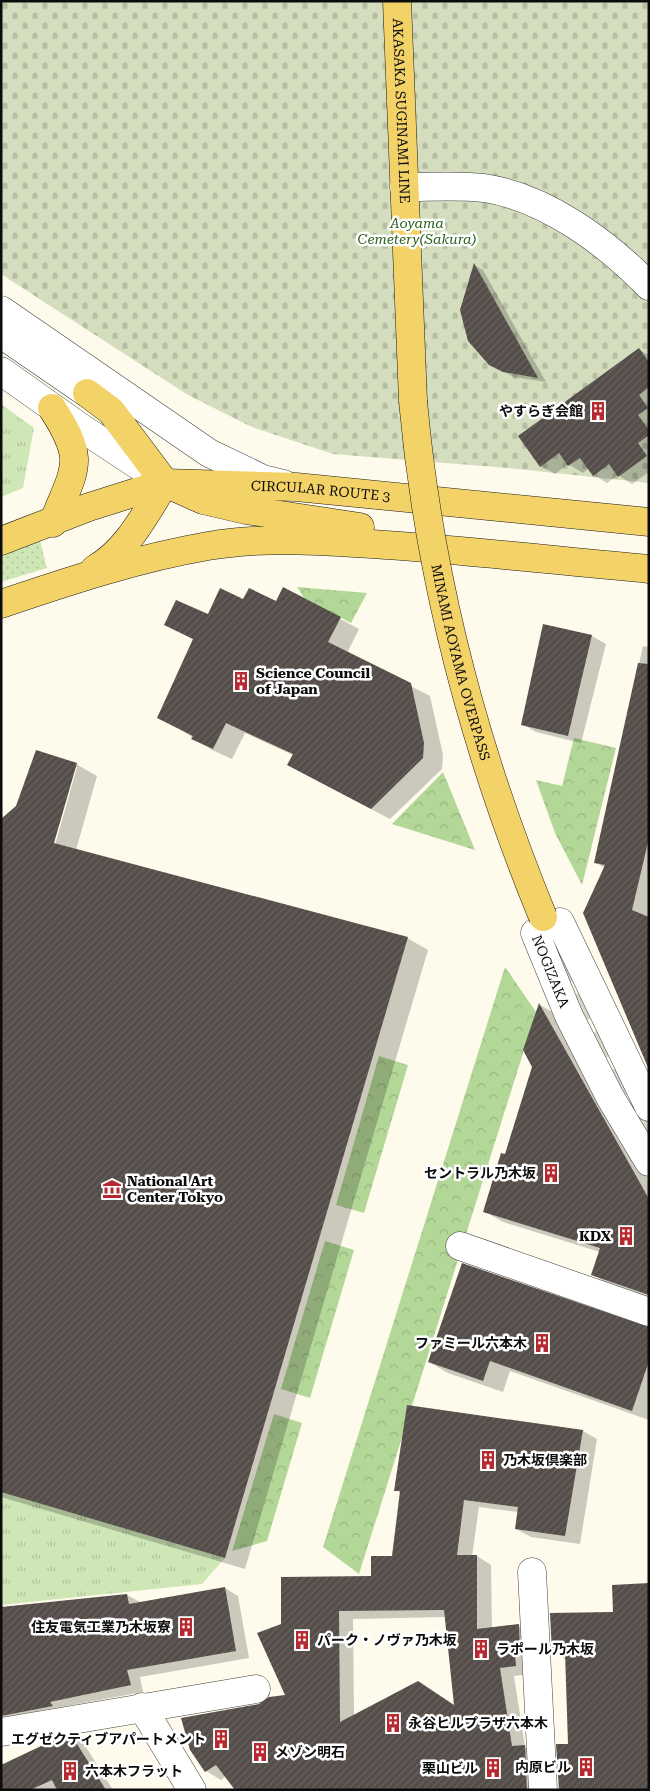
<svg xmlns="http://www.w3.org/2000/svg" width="650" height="1791" font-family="'Roboto Serif','Noto Sans JP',serif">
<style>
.grass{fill:url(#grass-dots)}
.forest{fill:url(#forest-crowns)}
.cemetery{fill:url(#cemetery-stones)}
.park{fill:url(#park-tufts)}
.shadow{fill:#0003;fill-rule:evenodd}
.building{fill:url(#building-hatch);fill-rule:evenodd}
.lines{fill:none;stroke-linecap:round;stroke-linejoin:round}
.major-tunnel{stroke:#dad7ca;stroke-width:28;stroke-dasharray:28 14;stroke-linecap:butt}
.minor-casing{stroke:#3f3f3f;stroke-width:29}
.major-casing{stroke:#1d1d1d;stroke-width:29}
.minor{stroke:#fff;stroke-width:28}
.major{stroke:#f3d267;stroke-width:28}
.major-bridge-casing{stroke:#1d1d1d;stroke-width:29;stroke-linecap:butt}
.major-bridge{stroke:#f3d267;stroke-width:28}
.labels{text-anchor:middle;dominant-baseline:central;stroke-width:5;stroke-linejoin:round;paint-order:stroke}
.street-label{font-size:14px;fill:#0c0c0c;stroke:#fff}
.park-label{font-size:14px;font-style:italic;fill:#2c611f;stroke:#fff}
.poi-label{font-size:14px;font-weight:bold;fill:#0c0c0c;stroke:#fff;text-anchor:end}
</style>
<defs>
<pattern id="grass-dots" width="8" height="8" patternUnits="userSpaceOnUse" patternTransform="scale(1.25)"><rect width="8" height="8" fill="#cfe7b7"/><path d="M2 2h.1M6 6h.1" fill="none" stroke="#b1c59c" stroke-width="1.8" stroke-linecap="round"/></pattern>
<pattern id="forest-crowns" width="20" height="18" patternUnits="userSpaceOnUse" patternTransform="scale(1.25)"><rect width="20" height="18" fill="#b3d797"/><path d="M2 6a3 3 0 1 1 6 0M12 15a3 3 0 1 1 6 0" fill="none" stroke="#99b781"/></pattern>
<pattern id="cemetery-stones" width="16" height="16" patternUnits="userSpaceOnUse" patternTransform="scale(1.25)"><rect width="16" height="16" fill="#d4debe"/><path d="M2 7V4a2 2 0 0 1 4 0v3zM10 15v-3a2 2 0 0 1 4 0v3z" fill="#b5bda2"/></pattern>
<pattern id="park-tufts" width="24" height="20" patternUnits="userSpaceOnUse" patternTransform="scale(1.25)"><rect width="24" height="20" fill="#cfe7b7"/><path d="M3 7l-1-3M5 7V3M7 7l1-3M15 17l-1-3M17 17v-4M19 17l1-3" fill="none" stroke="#b1c59c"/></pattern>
<pattern id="building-hatch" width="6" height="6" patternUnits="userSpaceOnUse" patternTransform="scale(1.25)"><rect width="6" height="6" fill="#544d49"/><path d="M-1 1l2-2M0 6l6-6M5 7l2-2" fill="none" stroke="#68625f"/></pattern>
</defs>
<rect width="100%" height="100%" fill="#fefbec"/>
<!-- grass -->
<path class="grass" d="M40,541L47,568L1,582V554Z"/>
<!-- forest -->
<path class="forest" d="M297,587L367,593L351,623L304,598Z
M574,738L616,748L582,885L555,833L536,780L562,786Z
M443,772L475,850L392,824Z
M505,967L536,1012L359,1574L323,1547Z
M379,1056L408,1065L364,1213L336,1205Z
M325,1241L354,1250L310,1398L281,1389Z
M274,1414L302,1423L267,1541L232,1551Z"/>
<!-- cemetery -->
<path class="cemetery" d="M1,1H649V483L508,468L333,454L252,427L188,395L1,274Z"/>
<!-- park -->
<path class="park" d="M1,404L34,428L23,488L1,497Z
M1,953L225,1558L202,1584L1,1605Z"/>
<!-- shadow -->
<path class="shadow" d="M474,265L483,270L546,382L514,377L500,370Z
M639,350L649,355V472L632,484L618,475L607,483L594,475L589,468L583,473L568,464L555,474L541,466Z
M284,589L359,629L347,653L430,696L443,755L442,769L390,819L288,765L293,755L245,733L232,759L212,750L178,728L194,640L166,624L209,616L243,601L277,603Z
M544,625L592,636L606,644L581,743L536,732L522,724Z
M643,646L649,647V1038L605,868L595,862Z
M76,764L97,776L76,850L407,938L428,950L245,1569L1,1497V820ZM75,767H77L54,849L51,848Z
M540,1005L558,1015L649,1180V1299L612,1286L593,1275L600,1252L503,1222L484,1211L506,1156L534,1067Z
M649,1328V1420L510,1371L503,1392L448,1373L429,1362Z
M583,1431L597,1439L580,1544L531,1537L516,1529L518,1512L479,1507L472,1556H477L491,1565L492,1629L519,1626L533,1634L530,1674L514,1676L525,1747L539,1755L541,1790H237L226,1776L221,1780L206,1771L191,1749L259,1706L287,1696L282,1625L373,1577L393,1557L401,1493L396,1490ZM446,1617L455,1706L418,1682L354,1716L353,1619Z
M225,1588L238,1596L249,1658L140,1677L143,1692L1,1718V1608L127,1595L140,1602Z
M614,1613L569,1745L567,1660L553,1652Z
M72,1737L84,1744L113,1790H1Z"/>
<!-- building -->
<path class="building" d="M474,263L538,378L503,372L489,365L468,341L460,310Z
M639,348L649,362V387L639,395L648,408L638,415L649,430V435L638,443L647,456L618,477L609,464L593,476L580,458L568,466L559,453L540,467L518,436Z
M283,587L341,617L328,642L411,683L424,743L423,758L371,809L287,765L293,754L226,723L213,749L191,739L193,736L157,718L193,639L164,625L176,600L208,614L220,588L243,599L249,588L276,601Z
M543,624L592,635L568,736L521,725Z
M638,663L649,664V838L632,910L649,917V1070L583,913L605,865L594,863Z
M36,750L77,763L54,843L408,937L225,1558L1,1492V819L16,806Z
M539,1003L649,1199V1295L591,1275L600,1248L483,1212L501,1153L505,1154L532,1067L523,1050Z
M462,1263L649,1327V1361L632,1411L490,1361L483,1381L428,1362Z
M407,1405L583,1430L565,1536L515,1529L518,1507L464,1500L457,1555H477V1629L519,1624L520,1653L515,1654L516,1666L500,1668L512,1746L525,1745L527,1790H235L216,1765L205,1772L190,1750L181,1718L259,1704L269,1697L285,1695L257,1633L281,1624V1577L371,1576V1556H392L400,1491H394ZM444,1610L454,1705L418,1681L340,1722L339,1611Z
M649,1583V1790H559L556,1744H568L565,1652L552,1653L550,1613L613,1612L612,1585Z
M225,1587L236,1651L127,1670L131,1685L50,1702L53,1706L1,1716V1607L127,1594L129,1604Z
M72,1736L106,1790H57L52,1780L30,1790H1V1765L58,1738Z"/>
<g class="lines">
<!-- major-tunnel -->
<path class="major-tunnel" d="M543,917C575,991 608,1064 649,1134"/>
<!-- minor casing -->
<g class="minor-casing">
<g id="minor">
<path d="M404,187C430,187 459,185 484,188C546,197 607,243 649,286"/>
<path d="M1,310L209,453L263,479L284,484"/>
<path d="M1,334L87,393"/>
<path d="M1,371L80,427L162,481"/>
<path id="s1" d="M649,1107L560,922L535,933L569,1016L610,1097L649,1162"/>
<path d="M460,1246L649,1312"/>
<path d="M532,1572L543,1790"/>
<path d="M142,1707L192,1790"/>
<path d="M1,1732L256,1689"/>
</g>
</g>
<!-- major casing -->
<g class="major-casing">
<g id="major">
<path id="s2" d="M397,1L413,401"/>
<path d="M87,393L111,411L165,483L203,500L246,510L360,527"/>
<path d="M52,408C87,462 75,467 53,523"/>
<path id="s3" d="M1,541L89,507L165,483L296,487L649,522"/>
<path d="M95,569C128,550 145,514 165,483"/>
<path d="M1,604C69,581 138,558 208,546C266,536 327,541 386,545C474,551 561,561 649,569"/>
</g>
</g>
<!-- minor -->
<use href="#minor" class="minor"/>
<!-- major -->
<use href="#major" class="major"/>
<!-- major-bridge casing -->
<g class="major-bridge-casing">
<g id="major-bridge">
<path id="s4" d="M413,401C429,579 475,752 543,917"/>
</g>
</g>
<!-- major-bridge -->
<use href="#major-bridge" class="major-bridge"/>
</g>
<!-- icons -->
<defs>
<g id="building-bare" transform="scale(1.5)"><path d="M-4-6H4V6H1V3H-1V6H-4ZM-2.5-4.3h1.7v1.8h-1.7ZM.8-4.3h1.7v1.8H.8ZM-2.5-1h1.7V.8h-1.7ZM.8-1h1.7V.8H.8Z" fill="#b62a2f" stroke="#fff" stroke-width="2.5" paint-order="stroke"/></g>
<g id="museum-bare" transform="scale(1.5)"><path d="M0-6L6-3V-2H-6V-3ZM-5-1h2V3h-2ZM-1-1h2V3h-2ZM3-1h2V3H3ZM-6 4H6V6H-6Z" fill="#b62a2f" stroke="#fff" stroke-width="2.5" paint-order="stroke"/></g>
</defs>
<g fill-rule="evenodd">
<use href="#building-bare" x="598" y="411"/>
<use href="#building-bare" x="241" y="681"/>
<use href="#building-bare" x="551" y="1173"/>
<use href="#museum-bare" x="112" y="1189"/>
<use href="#building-bare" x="626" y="1236"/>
<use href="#building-bare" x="542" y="1343"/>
<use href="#building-bare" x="488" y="1460"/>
<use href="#building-bare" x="186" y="1627"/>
<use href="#building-bare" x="302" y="1640"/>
<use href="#building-bare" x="481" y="1649"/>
<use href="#building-bare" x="393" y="1723"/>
<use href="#building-bare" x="221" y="1739"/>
<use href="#building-bare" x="260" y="1752"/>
<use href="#building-bare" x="586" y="1767"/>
<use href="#building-bare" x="493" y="1768"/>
<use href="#building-bare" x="70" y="1771"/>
</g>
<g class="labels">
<!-- street labels -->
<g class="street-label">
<text stroke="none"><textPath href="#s2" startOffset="110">AKASAKA SUGINAMI LINE</textPath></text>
<text stroke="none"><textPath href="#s3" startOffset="330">CIRCULAR ROUTE 3</textPath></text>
<text stroke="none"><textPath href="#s4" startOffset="266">MINAMI AOYAMA OVERPASS</textPath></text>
<text stroke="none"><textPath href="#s1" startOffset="274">NOGIZAKA</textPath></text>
</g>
<!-- park labels -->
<g class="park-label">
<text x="417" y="223">Aoyama<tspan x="417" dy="16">Cemetery(Sakura)</tspan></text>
</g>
<!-- poi labels -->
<g class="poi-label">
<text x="583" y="411">やすらぎ会館</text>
<text x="256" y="673" text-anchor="start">Science Council<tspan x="256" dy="16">of Japan</tspan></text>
<text x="536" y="1173">セントラル乃木坂</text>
<text x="127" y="1181" text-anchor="start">National Art<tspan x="127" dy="16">Center Tokyo</tspan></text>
<text x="611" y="1236">KDX</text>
<text x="527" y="1343">ファミール六本木</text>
<text x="503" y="1460" text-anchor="start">乃木坂倶楽部</text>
<text x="171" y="1627">住友電気工業乃木坂寮</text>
<text x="317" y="1640" text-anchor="start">パーク・ノヴァ乃木坂</text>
<text x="496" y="1649" text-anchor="start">ラポール乃木坂</text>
<text x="408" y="1723" text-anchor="start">永谷ヒルプラザ六本木</text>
<text x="206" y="1739">エグゼクティブアパートメント</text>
<text x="275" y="1752" text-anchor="start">メゾン明石</text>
<text x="571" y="1767">内原ビル</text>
<text x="478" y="1768">栗山ビル</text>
<text x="85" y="1771" text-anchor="start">六本木フラット</text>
</g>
</g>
<!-- border -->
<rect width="650" height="1791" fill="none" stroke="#0c0c0c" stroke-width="5"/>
</svg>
